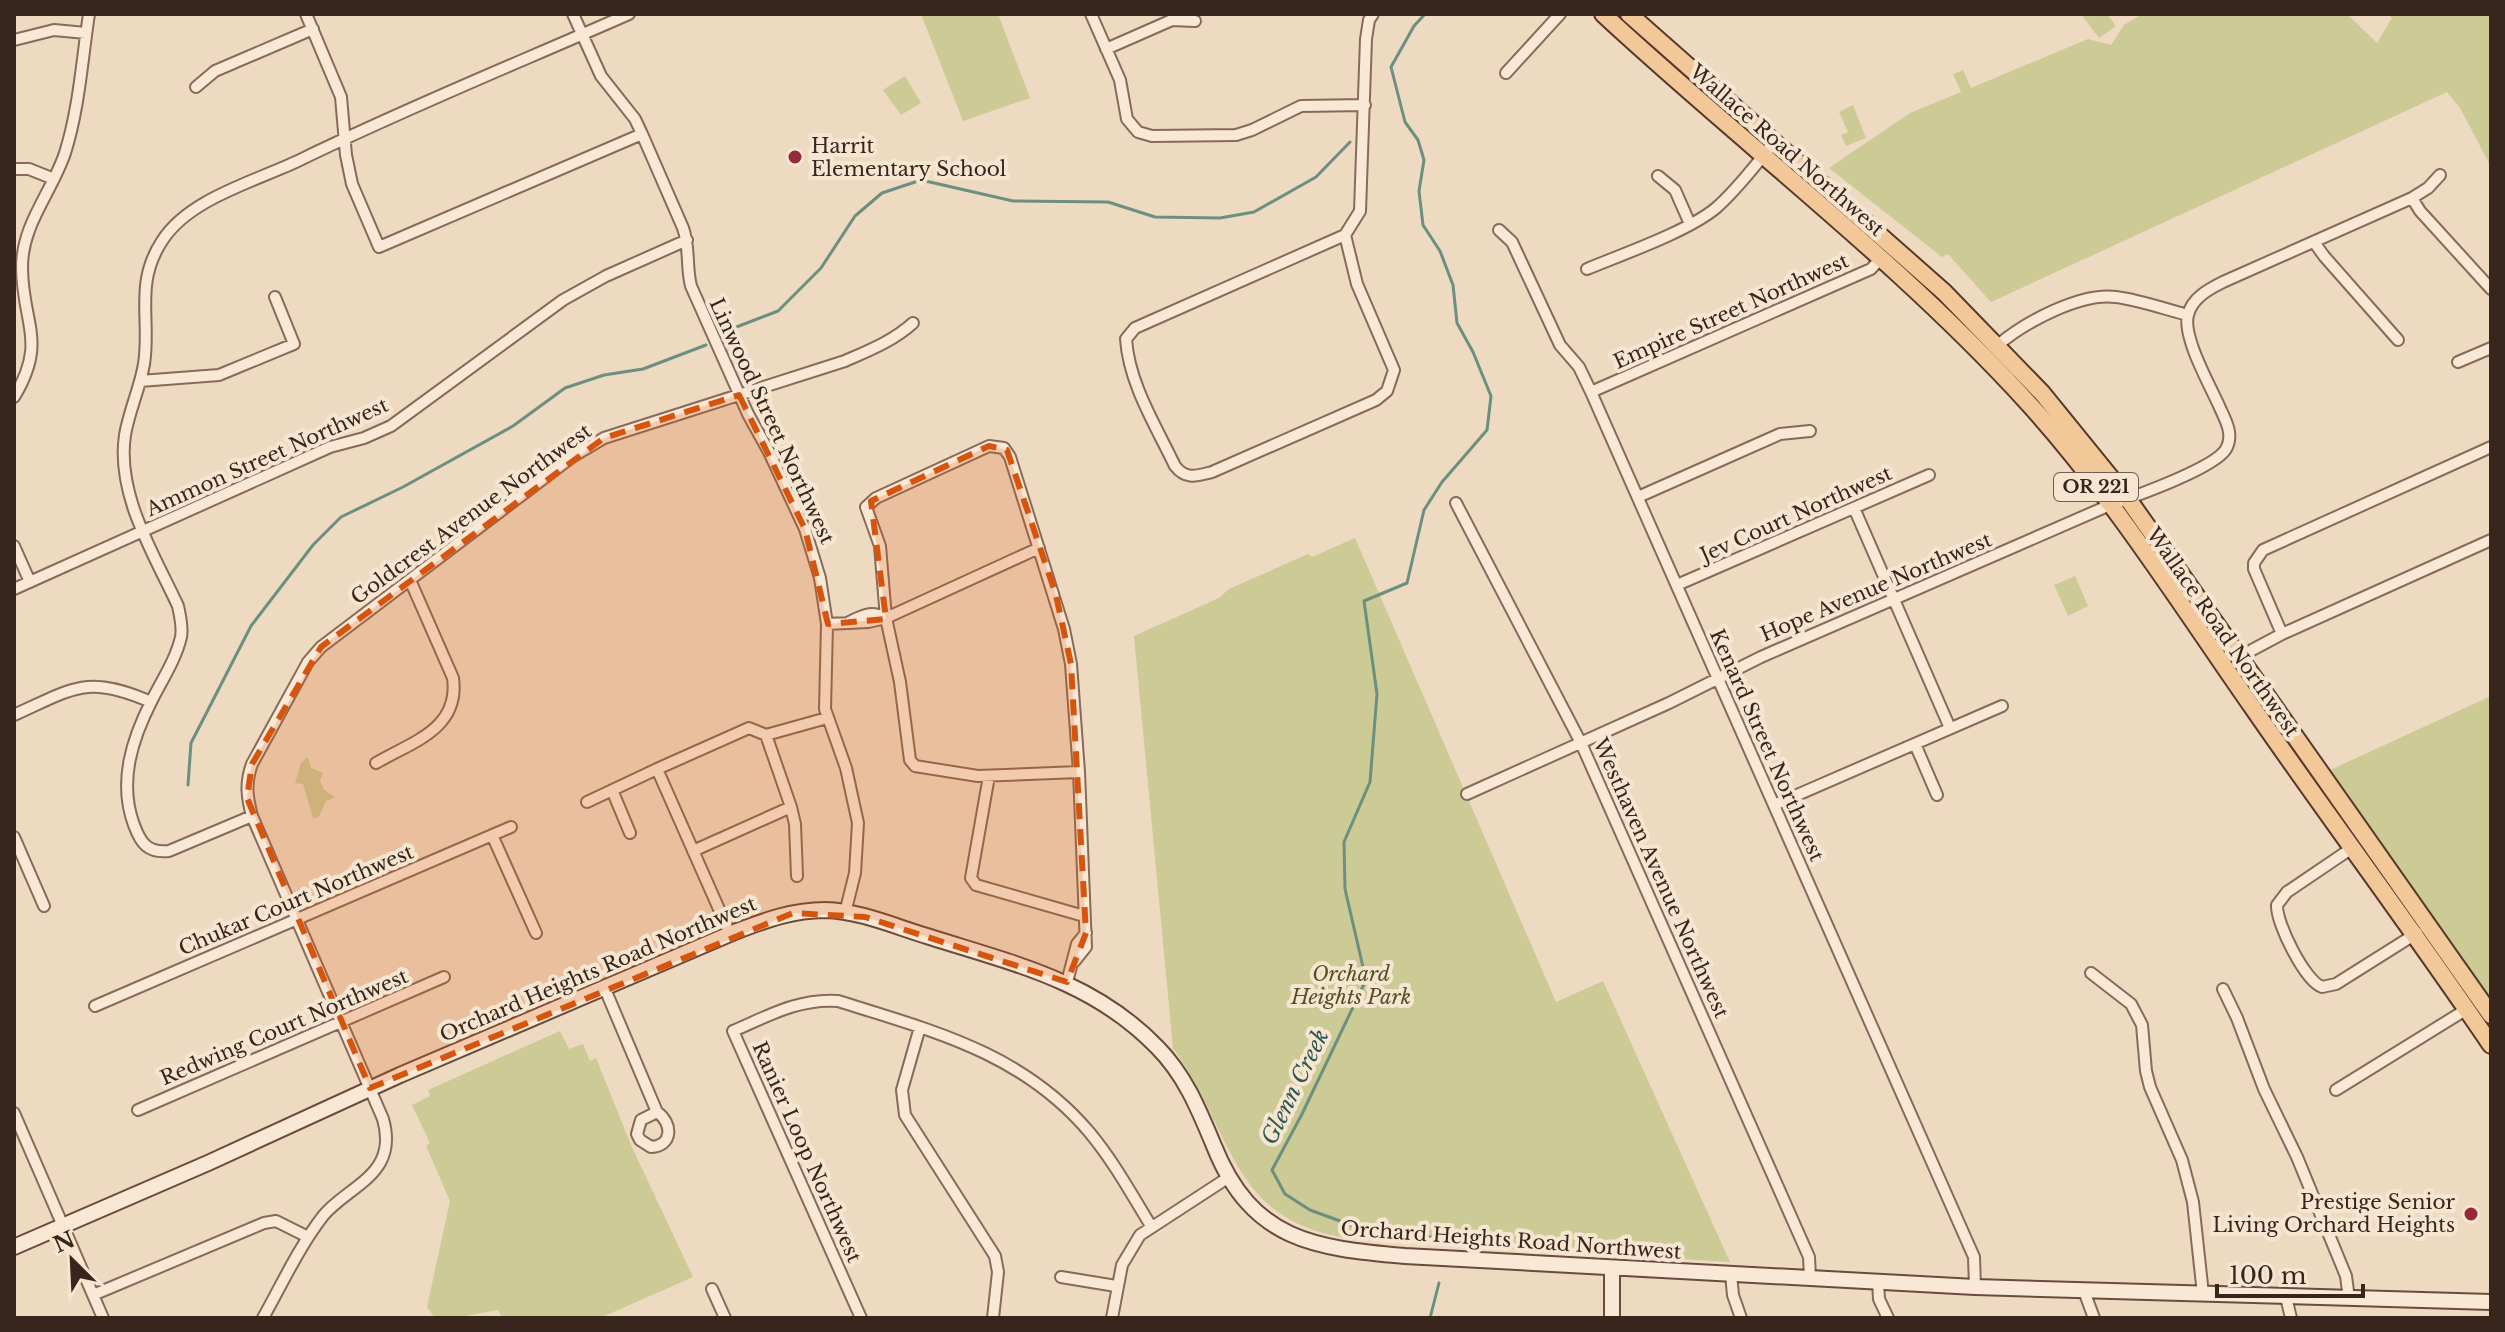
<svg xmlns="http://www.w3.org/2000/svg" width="2505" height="1332" font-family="'Libre Baskerville',serif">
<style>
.green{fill:#ccca95}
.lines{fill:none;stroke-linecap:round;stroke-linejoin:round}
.stream{stroke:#6b8f80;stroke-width:3}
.street-casing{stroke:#886a59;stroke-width:14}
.secondary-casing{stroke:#6a4b3c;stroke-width:18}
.primary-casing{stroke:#56392d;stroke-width:20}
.street{stroke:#f9e8d5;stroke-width:10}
.secondary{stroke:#f9e8d5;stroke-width:14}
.primary{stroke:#f2c899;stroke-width:16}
.marked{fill:#d6540e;fill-opacity:0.2;stroke:#d6540e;stroke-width:6;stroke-dasharray:16 10;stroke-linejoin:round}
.poi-dot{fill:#98283b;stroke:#f6e5d1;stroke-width:3}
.labels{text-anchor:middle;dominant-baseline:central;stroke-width:8;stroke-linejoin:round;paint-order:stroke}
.shield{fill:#f6e5d1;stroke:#715f53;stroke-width:2}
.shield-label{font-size:18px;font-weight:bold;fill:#38261d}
.poi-label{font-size:20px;fill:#38261d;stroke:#f6e5d1;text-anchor:start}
.street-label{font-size:20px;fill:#38261d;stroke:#f6e5d1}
.park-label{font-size:20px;font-style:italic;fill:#505423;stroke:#f6e5d1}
.water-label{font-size:22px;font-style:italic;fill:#2c584e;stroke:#f6e5d1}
</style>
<rect width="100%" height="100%" fill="#eedac1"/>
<!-- green -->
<path class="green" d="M921,14H998L1030,98L963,121Z
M2081,14H2107L2116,26L2099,38Z
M2142,14H2347L2377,43L2392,18L2388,14H2491V167L2460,108L2447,92L1991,302L1948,254L1942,257L1829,168L1910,113L1961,92L1953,74L1963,70L1971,88L2088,39L2111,45L2124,25Z
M905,76L921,103L901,115L883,90Z
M1853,105L1866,138L1846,146L1841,135L1848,132L1839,112Z
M1355,538L1556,1002L1603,981L1730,1262L1364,1240C1229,1228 1238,1138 1173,1048L1134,636L1219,598L1229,589L1308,554L1312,557Z
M2075,576L2088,606L2068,616L2054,585Z
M2491,696V1018L2317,776Z
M308,757L311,768L323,773L320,781L324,790L335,797L326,801L318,818H313L303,784L295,783L301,763Z
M560,1031L569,1049L583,1044L590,1061L596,1058L631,1145L693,1277L600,1318H502L498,1310L454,1318H435L427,1307L450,1201L426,1146L430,1143L412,1105L430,1096L428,1090Z"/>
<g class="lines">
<!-- stream -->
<path class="stream" d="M1425,14L1414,26L1391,67L1405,122L1418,140L1424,160L1419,191L1423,225L1440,251L1453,285L1457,323L1473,352L1491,396L1487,430L1442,482L1424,510L1407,583L1364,601L1377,694L1370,782L1344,842L1345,889L1366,980L1302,1114L1272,1170L1285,1194L1310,1210L1384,1237H1440
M726,331L778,311L821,268L855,216L882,193L921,180L1013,201L1108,202L1155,217L1220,218L1254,212L1316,177L1350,142
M188,785L191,743L251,626L313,545L341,517L403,487L513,426L565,388L604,375L643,369L706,345
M1430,1318L1439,1283"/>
<!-- street casing -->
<g class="street-casing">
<path id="street" d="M306,14L341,97L346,155L352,184L379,247L642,134
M573,14L601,76L635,119L642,134L683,228C690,247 686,267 691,286L748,414L769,452L805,529L820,578L827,624L825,709L846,768L858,823L855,873L845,913
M1091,14L1120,80L1127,119L1138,132L1152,136L1236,135L1252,130L1301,106L1365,105
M14,40L54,30L86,33
M1106,49L1172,20L1195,21
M1506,73L1560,14
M196,87L215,71L313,29
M14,169H29L54,179
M1658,176L1675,190L1690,224
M2412,198L2420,211L2491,289
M1499,230L1512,242L1560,345L1579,367L1591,392L1974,1257L1975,1287
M1345,235L1357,284L1394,370L1387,391L1376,400L1212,472C1196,476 1186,480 1175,466C1156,426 1129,384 1126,339L1135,328Z
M1345,235L1360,211L1366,39L1369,20L1373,14
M2314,242L2324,256L2398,340
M1587,269C1623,254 1687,232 1716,208C1738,189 1755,165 1774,143
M1998,345C2024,323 2080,292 2116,297C2140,300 2164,309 2188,315
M2458,362L2491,348
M140,381L219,375L294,344L275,297
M1591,392L1871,269L1881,258
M14,397C48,341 22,323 22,267C22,224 52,192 65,153C79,109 82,60 89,14
M1638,497L1780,434L1810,431
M1456,503L1581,743L1809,1257L1810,1277
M1854,508L1950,728
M14,546L30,582
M1677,585L1929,475
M14,589L330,447L364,438L391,426L563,300L606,276L687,240
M849,622C864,615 871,610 886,618L900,682L910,760L915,766L978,776L1079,772L1071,664L1064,629L1010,457L1004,448L989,446L876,498L866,507L880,546L886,618
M827,624L868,622L886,618L1039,548
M2282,634L2254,569V563L2263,550L2491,447
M2240,660L2252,650L2282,634L2491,540
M14,715C74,688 87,674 151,702
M766,735L791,807
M1915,744L1937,795
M376,763C412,742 460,729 453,678L410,580
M657,769L749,728L766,735L827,718
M989,776L971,878L976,885L1084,916
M612,790L630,833
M1467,794L1669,703L1761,657L2110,505C2133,497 2215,468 2226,449C2234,435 2226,421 2220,408C2211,387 2182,337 2188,315C2192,298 2209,289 2223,282L2412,198L2428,188L2440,175
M587,802L657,769L730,934
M1774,805L2002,706
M252,816L169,851C148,853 141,844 134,825C118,782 132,739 152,700C162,680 176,659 181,637C183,627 180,616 178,606C154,554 116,495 125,435C129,411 140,388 144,364C151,319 134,284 162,241C189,198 257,181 302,159C409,107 520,62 629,14
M492,835L536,933
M14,837L44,906
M2352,848L2287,892L2277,905C2276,923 2305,981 2322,987L2336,984L2417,933
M693,851L791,807L795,824L797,876
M1074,962L1086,947L1079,772
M2091,973L2131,1004L2142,1025L2146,1071L2150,1087L2182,1160L2193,1202L2203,1294
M1067,982L1077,944L1086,933
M605,989L657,1112C673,1123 673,1146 651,1147L640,1140L637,1134L641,1120L657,1112
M2223,989L2237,1018L2264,1089L2297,1157L2346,1276L2349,1299
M95,1006L511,827
M920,1027L902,1090L905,1115L995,1256L998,1272L993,1318
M2336,1090L2467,1009
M138,1110L444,977
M14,1113L103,1318
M1731,1274L1733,1295L1741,1318
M1061,1277L1116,1286
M1878,1282L1879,1299L1888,1318
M712,1289L725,1318
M2084,1291L2094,1318
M93,1295L264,1223L276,1221L308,1237
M2286,1297L2291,1318
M263,1318C282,1284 299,1247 323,1216C339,1196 369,1184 381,1161C388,1147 387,1133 383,1119L252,816C247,797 245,783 252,764L308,662L321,647L572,457L604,438L845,361C870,350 893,341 913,323
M861,1318L733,1031C768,1016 799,998 838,1001C933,1031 1023,1053 1090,1133C1114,1162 1132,1195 1151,1226
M1112,1318L1122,1265L1140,1235L1229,1177"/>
</g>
<!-- secondary casing -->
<g class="secondary-casing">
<path id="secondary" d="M14,1247L208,1163L400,1075L737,931C766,920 793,910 825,910C861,911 896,927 930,937C1015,964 1093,981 1157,1047C1185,1075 1199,1110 1214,1146C1252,1241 1314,1248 1405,1256L1975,1287L2491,1302
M1612,1268V1318"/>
</g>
<!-- primary casing -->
<g class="primary-casing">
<path id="primary" d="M1603,14C1744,145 1899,261 2029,404C2113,497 2181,605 2253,708C2331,821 2414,931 2491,1045
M1629,14L1944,292L2042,393L2128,499L2491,1015"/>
</g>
<!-- street -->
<use href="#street" class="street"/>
<!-- secondary -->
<use href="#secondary" class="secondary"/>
<!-- primary -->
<use href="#primary" class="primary"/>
</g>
<!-- marked area -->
<path class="marked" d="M739,395L805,529L828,624L886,619L871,501L989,446L1007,450L1056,595L1071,664L1086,933L1067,982L865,917L793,913L370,1088L247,798L252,764L321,647L604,438Z"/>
<!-- markers -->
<g class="poi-dot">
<circle cx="795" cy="157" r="8"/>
<circle cx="2471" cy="1214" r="8"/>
</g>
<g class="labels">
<!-- shield labels -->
<rect class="shield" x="2054" y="473" width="84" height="28" rx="6"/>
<g class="shield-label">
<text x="2096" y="487">OR 221</text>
</g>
<!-- poi labels -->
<g class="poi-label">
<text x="811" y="146">Harrit<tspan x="811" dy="23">Elementary School</tspan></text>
<text x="2455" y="1202" text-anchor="end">Prestige Senior<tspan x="2455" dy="23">Living Orchard Heights</tspan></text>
</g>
<!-- street labels -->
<g class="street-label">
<text transform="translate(1787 150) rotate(41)">Wallace Road Northwest</text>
<text transform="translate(1731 311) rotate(-24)">Empire Street Northwest</text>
<text transform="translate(772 421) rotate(65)">Linwood Street Northwest</text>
<text transform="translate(267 457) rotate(-24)">Ammon Street Northwest</text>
<text transform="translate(471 514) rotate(-36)">Goldcrest Avenue Northwest</text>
<text transform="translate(1796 514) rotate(-24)">Jev Court Northwest</text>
<text transform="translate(1876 587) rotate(-23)">Hope Avenue Northwest</text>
<text transform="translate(2223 632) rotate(55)">Wallace Road Northwest</text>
<text transform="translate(1767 745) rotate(66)">Kenard Street Northwest</text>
<text transform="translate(1661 878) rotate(66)">Westhaven Avenue Northwest</text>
<text transform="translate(296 900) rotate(-23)">Chukar Court Northwest</text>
<text transform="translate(598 969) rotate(-23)">Orchard Heights Road Northwest</text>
<text transform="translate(284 1027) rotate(-23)">Redwing Court Northwest</text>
<text transform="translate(807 1152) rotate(66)">Ranier Loop Northwest</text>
<text transform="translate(1511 1240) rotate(4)">Orchard Heights Road Northwest</text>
</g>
<!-- park labels -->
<g class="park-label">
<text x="1351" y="974">Orchard<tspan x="1351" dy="23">Heights Park</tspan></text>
</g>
<!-- water labels -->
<g class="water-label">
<text transform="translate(1295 1087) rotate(-64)">Glenn Creek</text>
</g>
</g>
<!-- border -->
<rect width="2505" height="1332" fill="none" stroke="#38261d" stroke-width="32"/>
<!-- north arrow -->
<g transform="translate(72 1260) rotate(336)" stroke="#f6e5d1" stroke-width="6" paint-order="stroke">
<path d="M0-6L14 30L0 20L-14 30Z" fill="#38261d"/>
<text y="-12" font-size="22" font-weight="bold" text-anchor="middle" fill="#38261d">N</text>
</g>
<!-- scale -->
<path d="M2217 1284v12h146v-12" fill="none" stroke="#38261d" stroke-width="4"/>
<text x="2229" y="1284" font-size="24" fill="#38261d" stroke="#f6e5d1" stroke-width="6" paint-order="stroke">100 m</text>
</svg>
